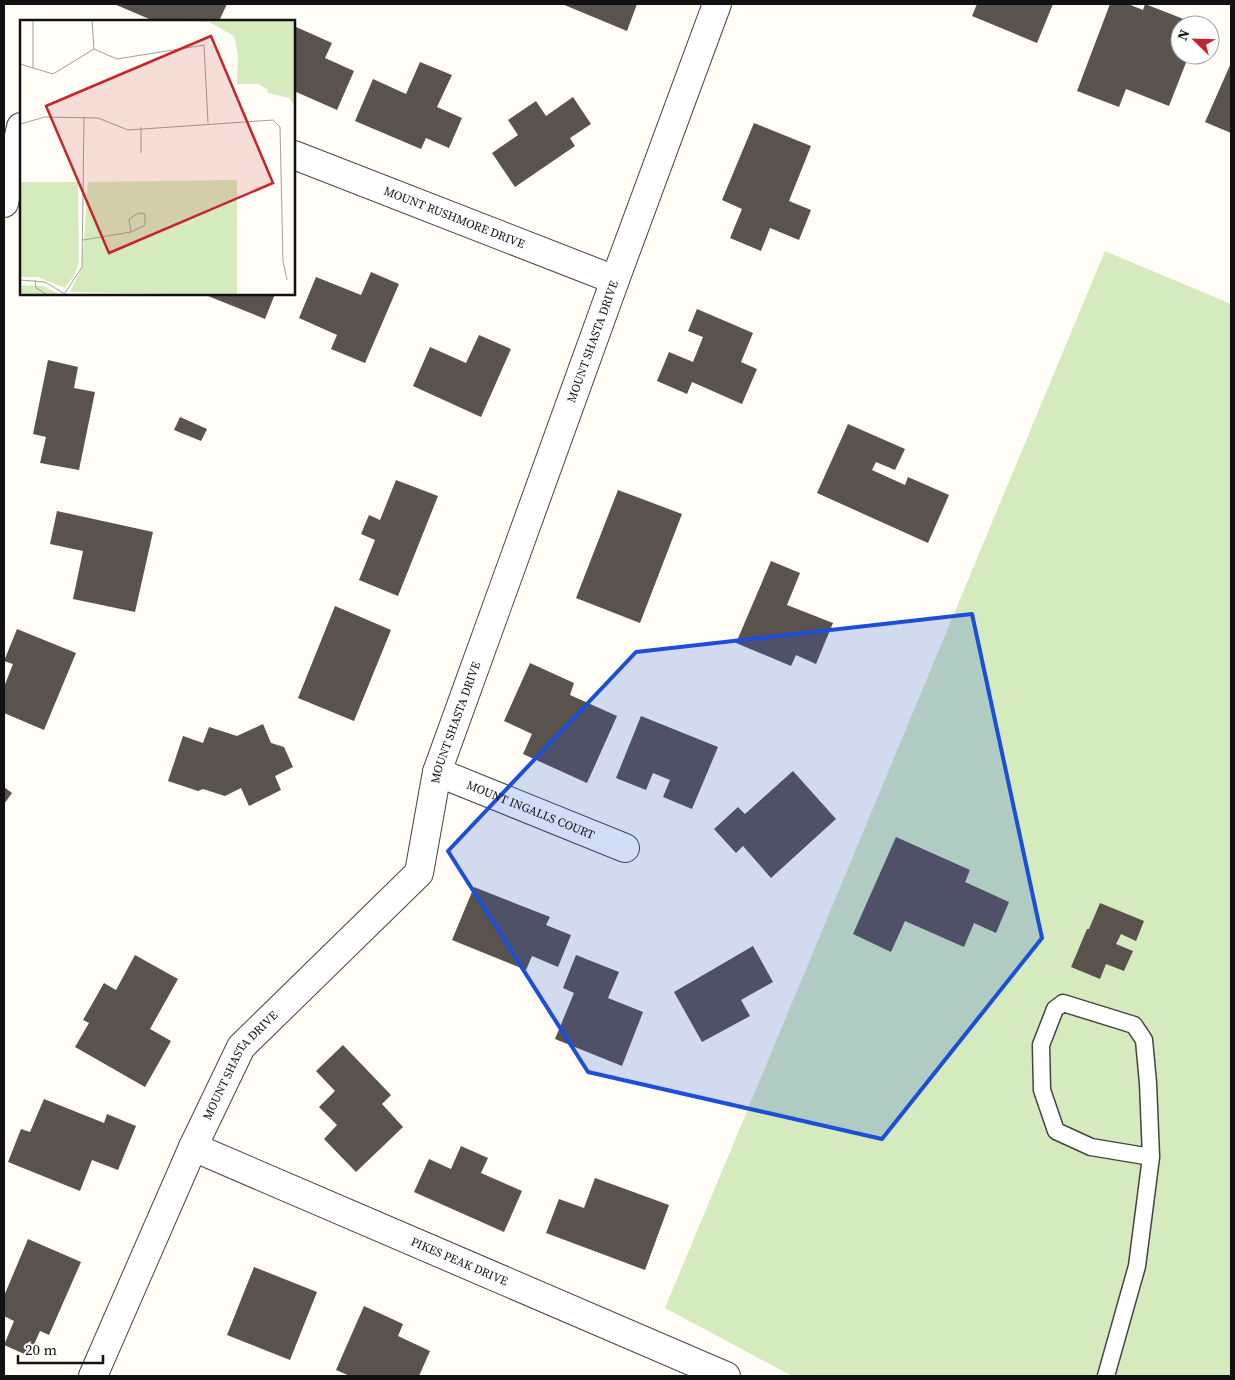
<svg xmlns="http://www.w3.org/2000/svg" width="1235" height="1380" font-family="'Source Serif 4',serif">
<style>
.green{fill:#d5ebbd}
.building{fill:#5a524d}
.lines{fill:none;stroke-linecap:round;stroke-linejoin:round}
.service-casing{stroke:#444;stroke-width:19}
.minor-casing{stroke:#444;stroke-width:30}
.service{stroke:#fff;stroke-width:16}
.minor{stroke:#fff;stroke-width:28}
.marked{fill:#1d4ed8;fill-opacity:0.2;stroke:#1d4ed8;stroke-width:4;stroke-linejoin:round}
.labels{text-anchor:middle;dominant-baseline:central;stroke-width:5;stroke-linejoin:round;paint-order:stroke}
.street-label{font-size:12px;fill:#111;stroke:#fff}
.inset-road{fill:none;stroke:#a09f9a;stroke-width:1}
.view{fill:#c4262e;fill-opacity:0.15;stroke:#c4262e;stroke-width:2.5}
.inset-edge{fill:none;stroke:#111;stroke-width:2.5}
</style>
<rect width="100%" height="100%" fill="#fffdf5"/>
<!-- green -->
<path class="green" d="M1105,251L1231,304V1376H792L665,1308Z"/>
<!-- building -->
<path class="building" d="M114,4H227L219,21H154Z
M562,4H637L627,31Z
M977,4H1053L1037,43L972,16Z
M1110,4H1128L1143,10L1145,4L1199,25H1180V55H1189L1169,106L1126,89L1119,107L1077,91Z
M294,26L332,43L325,58L354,71L337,110L294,91Z
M420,62L452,75L437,107L462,118L449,148L426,138L421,149L355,121L373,79L406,94Z
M1231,63V133L1205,122Z
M573,97L591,124L570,138L575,146L515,187L492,153L518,135L508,120L536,101L546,116Z
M754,123L811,146L789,201L811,210L799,240L770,228L761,251L730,238L742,209L722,200Z
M371,272L399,284L365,363L331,349L337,335L299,318L316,277L361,295Z
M203,294H275L265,319Z
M697,309L753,333L741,362L757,369L742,404L692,382L687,394L657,381L669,352L693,362L703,337L688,331Z
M479,335L511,349L481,417L413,386L430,347L466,363Z
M48,360L78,367L74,388L95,392L79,470L40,463L46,437L33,434Z
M180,417L207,429L201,441L174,430Z
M848,424L905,449L895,470L876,462L872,470L905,485L908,477L949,495L928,543L817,493Z
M396,480L438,496L398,596L359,580L375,540L361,534L369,515L380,520Z
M618,490L682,514L640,623L576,598Z
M57,511L153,532L135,612L73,599L83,551L50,544Z
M771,561L800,573L787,605L833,623L816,664L796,655L791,666L736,643Z
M335,606L391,630L354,721L298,698Z
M17,629L76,653L44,730L4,713V687L13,664L4,661Z
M530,663L574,683L570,695L617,716L587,783L523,754L532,734L504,721Z
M641,716L718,747L692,809L663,797L670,780L653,773L646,790L616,778Z
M263,724L271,743L284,747L293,767L275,776L281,790L249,806L241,788L225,796L203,789L198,791L168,781L183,736L203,743L209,727L237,736Z
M793,771L836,819L771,878L743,846L736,853L714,829L738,807L745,814Z
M4,787L12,793L4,804Z
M896,837L970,870L965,882L1009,902L996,933L974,923L964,947L905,921L891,952L853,934Z
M474,887L550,917L546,925L571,935L558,967L532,956L526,970L452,940Z
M1100,903L1144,921L1136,941L1121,934L1116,944L1133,951L1124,971L1106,964L1100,979L1071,967L1087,929H1089Z
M753,946L773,982L741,1000L750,1016L702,1042L674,992Z
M135,955L178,979L150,1029L171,1041L145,1087L75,1047L89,1023L83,1020L104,983L116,990Z
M576,955L619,972L608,998L643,1012L622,1066L555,1039L574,993L563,988Z
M343,1045L391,1095L382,1104L403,1127L356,1172L324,1139L337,1125L319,1107L335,1091L316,1071Z
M44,1099L104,1123L107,1114L136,1126L118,1170L92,1160L80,1191L8,1162L21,1129L30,1132Z
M461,1146L488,1158L481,1173L522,1191L504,1232L414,1192L429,1159L451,1169Z
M595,1178L669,1205L645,1270L546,1233L559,1199L584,1208Z
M28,1239L81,1262L49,1335L40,1331L29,1356L4,1345L14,1321L4,1316V1296Z
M254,1267L317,1292L290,1360L227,1335Z
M364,1306L403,1324L398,1336L430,1351L419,1376H350L336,1370Z"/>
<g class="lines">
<!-- service casing -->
<g class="service-casing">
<path id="service" d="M1106,1376L1137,1266L1151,1157L1148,1083L1144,1040L1134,1025L1063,1003L1055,1009L1041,1045L1042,1090L1056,1131L1091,1147L1151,1157"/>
</g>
<!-- minor casing -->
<g class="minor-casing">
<g id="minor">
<path id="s1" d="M294,155L615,280"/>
<path d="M4,203L21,127"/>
<path id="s2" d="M437,772L625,848"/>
<path id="s3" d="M193,1147L726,1376"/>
<path id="s4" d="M93,1376L193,1147L241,1047L419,873L437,772L615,280L717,4"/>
</g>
</g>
<!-- service -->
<use href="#service" class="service"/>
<!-- minor -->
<use href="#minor" class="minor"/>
</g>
<!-- marked area -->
<path class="marked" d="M972,614L1042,938L882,1139L588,1072L448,851L636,652Z"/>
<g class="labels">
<!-- street labels -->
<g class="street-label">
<text stroke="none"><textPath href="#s1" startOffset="172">MOUNT RUSHMORE DRIVE</textPath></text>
<text stroke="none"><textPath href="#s4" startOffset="1170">MOUNT SHASTA DRIVE</textPath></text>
<text stroke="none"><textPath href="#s4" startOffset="765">MOUNT SHASTA DRIVE</textPath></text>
<text stroke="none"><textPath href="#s2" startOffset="101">MOUNT INGALLS COURT</textPath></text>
<text stroke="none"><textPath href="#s4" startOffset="345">MOUNT SHASTA DRIVE</textPath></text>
<text stroke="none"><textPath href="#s3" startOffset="290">PIKES PEAK DRIVE</textPath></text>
</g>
</g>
<!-- overview -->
<g transform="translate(20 20)">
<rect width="275" height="275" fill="#fffdf5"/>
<path d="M275,0V86L269,78L248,73L247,69L238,64H217L218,34L214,16L189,2L133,0ZM217,160V275L50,272L62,247L68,162ZM0,162H58L59,241L55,254L45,268L18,257H0ZM0,265L24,266L40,275H0Z" fill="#d5ebbd"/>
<path class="inset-road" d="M72,0L74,29M0,44L33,54L74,29L97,39L184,25L188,103M13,48V0M0,104L25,97L78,98L108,110L253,100L260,107L263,241L267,260M121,107V133M63,220L111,212L125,205V194L119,193L109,199L111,212M0,260L25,262L45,274M15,260L16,268L28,275M45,273L62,247L64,97"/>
<path class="view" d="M191,16L253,163L89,233L26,86Z"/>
<rect width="275" height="275" class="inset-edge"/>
</g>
<!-- border -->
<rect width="1235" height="1380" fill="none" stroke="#111111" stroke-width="10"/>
<!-- north arrow -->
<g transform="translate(1195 40) rotate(293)"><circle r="24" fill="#ffffff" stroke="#a0a0a0"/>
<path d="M0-4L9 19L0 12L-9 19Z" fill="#c4262e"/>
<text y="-8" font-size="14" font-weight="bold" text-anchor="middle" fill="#111111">N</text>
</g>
<!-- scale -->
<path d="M18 1355v8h85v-8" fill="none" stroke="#111111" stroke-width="2.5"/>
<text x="25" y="1355" font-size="15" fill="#111111" stroke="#ffffff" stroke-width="4" paint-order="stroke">20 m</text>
</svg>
